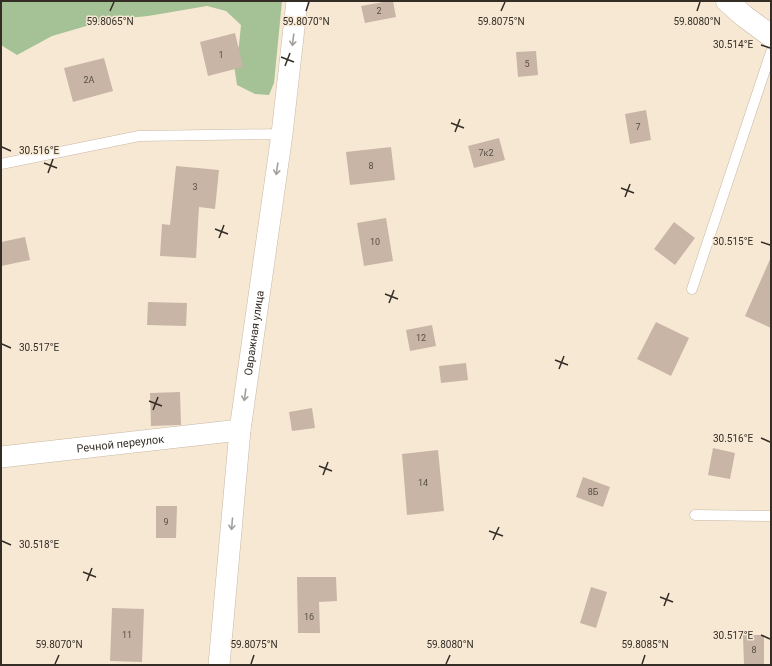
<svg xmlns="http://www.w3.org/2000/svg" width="772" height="666" font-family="Roboto,sans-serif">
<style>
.green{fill:#a4c295}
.building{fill:#c8b5a5}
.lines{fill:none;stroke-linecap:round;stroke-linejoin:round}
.lane-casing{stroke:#c7b8a5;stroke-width:11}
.street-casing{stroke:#c7b8a5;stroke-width:22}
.secondary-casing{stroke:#c7b8a5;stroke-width:23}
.lane{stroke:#fff;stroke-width:10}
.street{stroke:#fff;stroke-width:21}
.secondary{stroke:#fff;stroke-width:22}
.oneway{stroke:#a3a09d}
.ticks{fill:none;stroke:#332d26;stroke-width:1.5}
.labels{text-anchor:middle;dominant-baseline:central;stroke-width:3;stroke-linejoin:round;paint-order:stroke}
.number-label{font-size:9px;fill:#584f46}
.street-label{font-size:11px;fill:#332d26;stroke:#f7e8d4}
.ticks-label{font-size:10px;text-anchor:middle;fill:#332d26;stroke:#f7e8d4;stroke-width:3;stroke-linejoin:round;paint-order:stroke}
</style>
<rect width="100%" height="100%" fill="#f7e8d4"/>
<!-- green -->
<path class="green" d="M1,1H282L274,83L269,95L255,94L237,85L234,65L239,45L241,25L226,11L207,6L148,16L107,20L52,36L17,55L1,45Z"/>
<!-- building -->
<path class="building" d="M389,1H393L396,17L365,23L361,6Z
M235,33L243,67L208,76L200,42Z
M536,51L538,75L518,77L516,52Z
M104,58L113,91L73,102L64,68Z
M646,110L651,140L630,144L625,114Z
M499,138L505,160L474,168L468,146Z
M391,147L395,180L350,185L346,152Z
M176,166L219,170L215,209L199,207L196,258L160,256L162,224L170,225Z
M386,218L393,261L364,266L357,223Z
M674,222L695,238L675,265L654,249Z
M25,237L30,260L1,266V242Z
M771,257V328L745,316Z
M148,302L187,303L186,326L147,325Z
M656,322L689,338L671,376L637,359Z
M432,325L436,346L410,351L406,330Z
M466,363L468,380L441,383L439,366Z
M180,392L181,425L151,426L150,393Z
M312,408L315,428L292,431L289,412Z
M713,448L735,453L730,479L708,475Z
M438,450L444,511L407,515L402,454Z
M583,477L610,487L603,507L576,497Z
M156,506H177L176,538H156Z
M297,577H336L337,601L319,602L320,633H298Z
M591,587L607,592L596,628L580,623Z
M112,608L144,609L142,662L110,661Z
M743,635H764V665H744Z"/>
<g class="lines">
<!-- lane casing -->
<g class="lane-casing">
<path id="lane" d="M1,164L139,136L282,134
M692,289L771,52
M695,515L771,516"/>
</g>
<!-- street casing -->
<g class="street-casing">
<g id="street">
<path id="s1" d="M1,457L240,430"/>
<path id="s2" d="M219,665L240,430L282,134L297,1"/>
</g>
</g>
<!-- secondary casing -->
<g class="secondary-casing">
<path id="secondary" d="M727,1L744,16L771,36"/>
</g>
<!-- lane -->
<use href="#lane" class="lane"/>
<!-- street -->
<use href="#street" class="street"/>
<!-- secondary -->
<use href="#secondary" class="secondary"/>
</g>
<!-- one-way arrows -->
<defs><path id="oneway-shaft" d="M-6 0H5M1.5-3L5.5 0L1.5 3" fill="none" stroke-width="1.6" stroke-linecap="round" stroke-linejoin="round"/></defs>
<g class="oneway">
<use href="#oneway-shaft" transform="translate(293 40) rotate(97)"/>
<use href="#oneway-shaft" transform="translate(277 169) rotate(98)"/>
<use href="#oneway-shaft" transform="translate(245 395) rotate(98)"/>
<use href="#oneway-shaft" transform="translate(232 524) rotate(95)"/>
</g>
<!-- ticks -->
<path class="ticks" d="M110,11L114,2M306,11L309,2M501,11L505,2M697,11L700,2M761,45L770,48M281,57L294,62M285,66L290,53M451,123L464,128M455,132L460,119M2,147L11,151M44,163L57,168M48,173L53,159M621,188L634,193M625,197L630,184M215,229L228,234M219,238L224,225M761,242L770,245M385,294L398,299M389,303L394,290M2,344L11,348M555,360L568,365M559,369L564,356M149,401L162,406M153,410L158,397M761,438L770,442M319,466L332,471M323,475L328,462M489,531L503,536M493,540L499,527M2,541L11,545M83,572L96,577M87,581L92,568M660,597L673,602M664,606L669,593M761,635L770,639M55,664L59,655M251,664L254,655M446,664L450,655M642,664L645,655"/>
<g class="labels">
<!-- number labels -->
<g class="number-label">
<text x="379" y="11">2</text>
<text x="221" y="55">1</text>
<text x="527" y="64">5</text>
<text x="89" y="80">2А</text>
<text x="638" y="127">7</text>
<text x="486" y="153">7к2</text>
<text x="371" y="166">8</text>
<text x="195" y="187">3</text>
<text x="375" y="242">10</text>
<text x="421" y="338">12</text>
<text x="423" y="483">14</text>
<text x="593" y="492">8Б</text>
<text x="166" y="522">9</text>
<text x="309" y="617">16</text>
<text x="127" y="635">11</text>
<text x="754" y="650">8</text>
</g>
<!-- street labels -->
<g class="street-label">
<text stroke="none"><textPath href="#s2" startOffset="334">Овражная улица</textPath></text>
<text stroke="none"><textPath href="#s1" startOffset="120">Речной переулок</textPath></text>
</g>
</g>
<g class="ticks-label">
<text x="110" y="25">59.8065°N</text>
<text x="306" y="25">59.8070°N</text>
<text x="501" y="25">59.8075°N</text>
<text x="697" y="25">59.8080°N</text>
<text x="733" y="48">30.514°E</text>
<text x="39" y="154">30.516°E</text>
<text x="733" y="245">30.515°E</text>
<text x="39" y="351">30.517°E</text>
<text x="733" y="442">30.516°E</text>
<text x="39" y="548">30.518°E</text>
<text x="733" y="639">30.517°E</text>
<text x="59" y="648">59.8070°N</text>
<text x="254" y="648">59.8075°N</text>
<text x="450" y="648">59.8080°N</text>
<text x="645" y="648">59.8085°N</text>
</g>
<!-- border -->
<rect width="772" height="666" fill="none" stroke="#332d26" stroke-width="4"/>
</svg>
